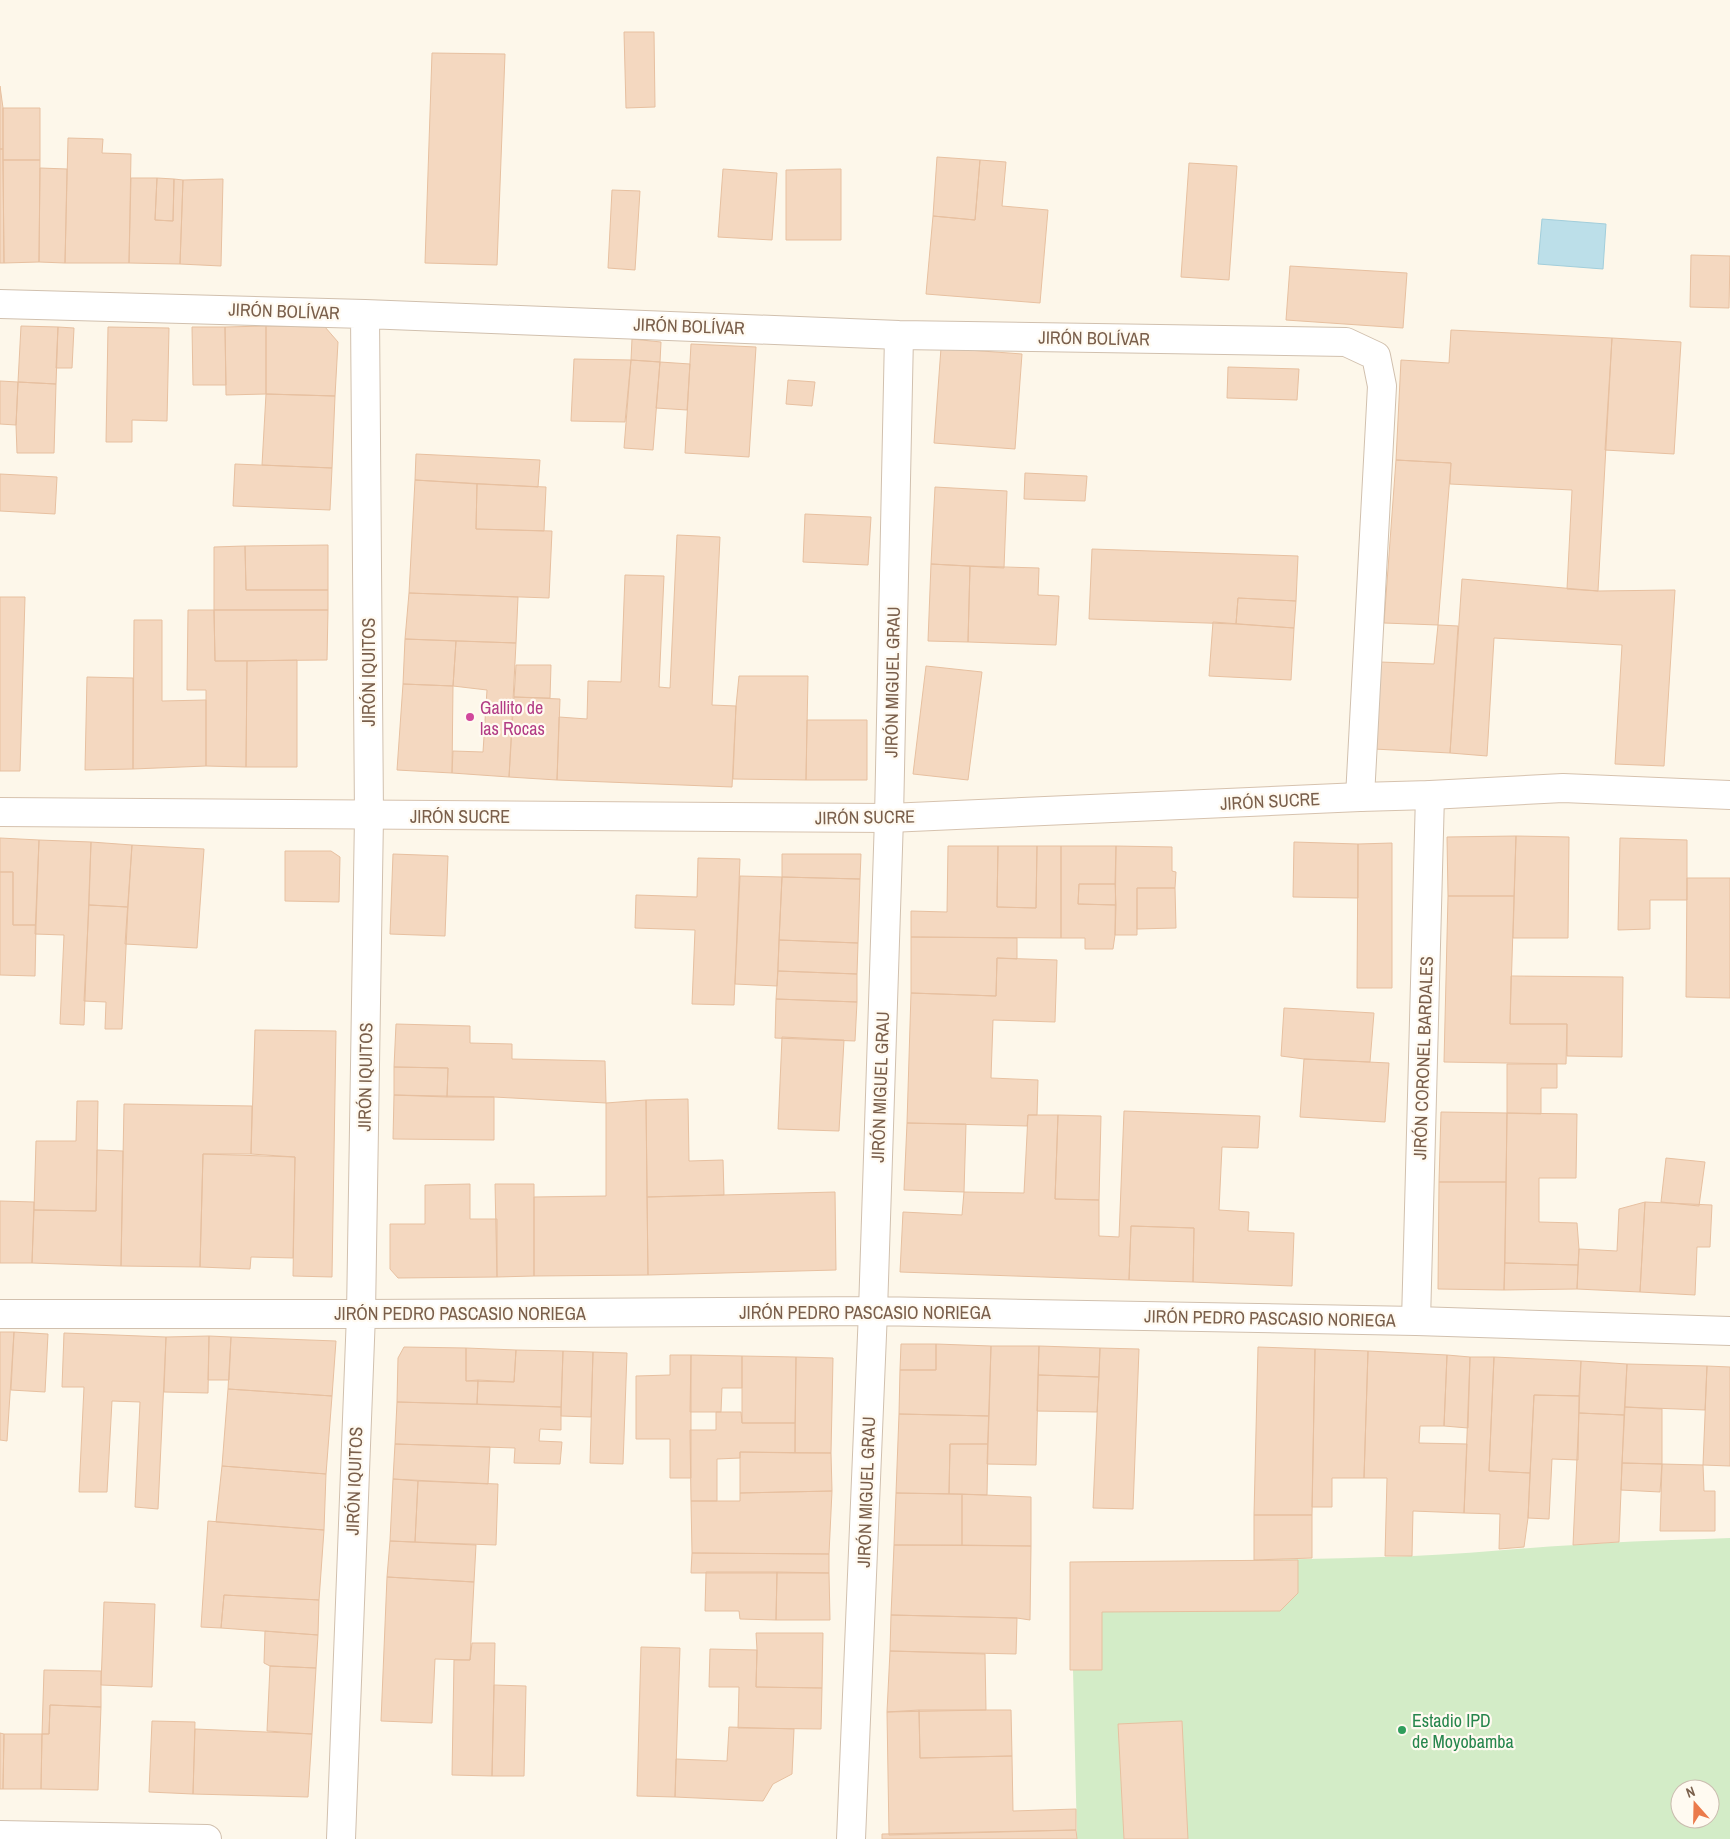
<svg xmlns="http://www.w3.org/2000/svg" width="1730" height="1839" font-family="'Archivo Narrow',sans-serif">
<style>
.green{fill:#d3ecc7;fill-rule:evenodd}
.water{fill:#bcdfe9;stroke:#a2cedb}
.building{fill:#f4d8c0;stroke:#e7c0a0}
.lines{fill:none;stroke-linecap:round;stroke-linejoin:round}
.street-casing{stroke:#d1c0ae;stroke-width:30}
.secondary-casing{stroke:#d6c2ae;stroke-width:30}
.street{stroke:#fff;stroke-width:28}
.secondary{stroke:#fff;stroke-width:28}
.hotel-dot{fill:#d1479c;stroke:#fffaf1;stroke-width:2}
.leisure-dot{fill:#2e9e5b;stroke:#fffaf1;stroke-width:2}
.labels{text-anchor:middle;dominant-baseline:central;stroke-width:4.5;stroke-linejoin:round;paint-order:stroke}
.street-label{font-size:18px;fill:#7a5f4b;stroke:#fffaf1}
.hotel-label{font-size:18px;fill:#b23c85;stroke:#fffaf1;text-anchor:start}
.leisure-label{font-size:18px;fill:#27864d;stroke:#fffaf1;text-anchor:start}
</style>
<rect width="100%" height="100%" fill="#fdf7ea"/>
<!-- green -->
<path class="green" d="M1730,1538V1839H1077L1073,1670H1070V1562C1185,1561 1299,1560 1413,1556C1468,1554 1521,1548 1575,1545C1627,1541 1678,1540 1730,1538ZM1680,1789H1710V1819H1680Z"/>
<!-- water -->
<path class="water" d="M1542,219L1606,224L1603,269L1538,264Z"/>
<!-- building -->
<path class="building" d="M624,32H654L655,107L626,108Z
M432,53L505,54L497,265L425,263Z
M0,86L3,108V149H0Z
M3,108H40V160H3Z
M68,138L103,139L102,153L131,154L129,263H65Z
M0,149H3V160L4,263H0Z
M937,157L980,160L975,220L933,216Z
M3,160H40L39,262L4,263Z
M980,160L1006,162L1002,206L1048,210L1040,303L926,294L933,216L975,220Z
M1189,163L1237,166L1229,280L1181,277Z
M40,168L67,169L65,263L39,262Z
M723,169L777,173L772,240L718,237Z
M841,169V240H786V170Z
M131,178H157L155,220L173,221L174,179L183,180L180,264L129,263Z
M157,178L174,179L173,221L155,220Z
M223,179L221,266L180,264L183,180Z
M612,190L640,191L635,270L608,268Z
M1691,255L1730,256L1729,308L1690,307Z
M1290,266L1407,273L1403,328L1286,320Z
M21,326L58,327L56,384L18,382Z
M266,326L325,327L338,342L335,396L266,394Z
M266,326V394L226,395L225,327Z
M58,327L74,328L72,368H56Z
M108,327L169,328L167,421L132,420V442H106Z
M192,327H225L226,385H193Z
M1451,330L1612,338L1598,591L1567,589L1572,490L1450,484L1451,463L1396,460L1401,360L1449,363Z
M1612,338L1681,342L1674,454L1605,450Z
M632,339L661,342L660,362L631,360Z
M691,344L756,347L749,457L685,453Z
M941,348L1022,354L1015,449L934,443Z
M574,359L631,360L625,422L571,421Z
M631,360L660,362L653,450L624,448Z
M660,362L690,364L687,410L656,408Z
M1228,367L1299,369L1297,400L1227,398Z
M788,380L815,382L812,406L786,404Z
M0,381L18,382L16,425L0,424Z
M18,382L56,384L54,453H17L16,425Z
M266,394L335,396L332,468L262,465Z
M416,454L540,460L538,487L415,480Z
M1396,460L1451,463L1438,625L1384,623Z
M235,464L332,468L330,510L233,506Z
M1025,473L1087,476L1085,501L1024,499Z
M0,474L57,477L55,514L0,511Z
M415,480L477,484L476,529L552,531L549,598L409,593Z
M477,484L546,487L544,531L476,529Z
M935,487L1007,491L1004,568L931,564Z
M805,514L871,517L868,565L803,562Z
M677,535L720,537L712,705L736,706L732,787L557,780L559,717L587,719L588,681L621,682L625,575L664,576L659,687L670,688Z
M328,545V590H246L245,546Z
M245,546L246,590H328V610H214V547Z
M1092,549L1298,556L1296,601L1238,598L1236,624L1089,619Z
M931,564L970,566L968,642L928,641Z
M970,566L1039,568L1038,595L1059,596L1056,645L968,642Z
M1462,579L1598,591L1675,590L1664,766L1615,764L1622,645L1494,638L1487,756L1450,753Z
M409,593L518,597L516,643L405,639Z
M0,597H25L20,771H0Z
M1238,598L1296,601L1294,628L1236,624Z
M188,610H214L215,661H247L246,767L206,766V690H187Z
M214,610H328L327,660L215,661Z
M134,620H162V701L206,700V766L133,769Z
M1213,622L1294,628L1291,680L1209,676Z
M1438,625L1458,626L1450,753L1374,749L1380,662L1434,664Z
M405,639L456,641L453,686L403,684Z
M456,641L516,643L509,777L452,773L453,751L483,752L487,690L453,686Z
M297,660V767H246L247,661Z
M516,665H551L550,698L514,697Z
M926,666L982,672L968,780L913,774Z
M739,676H808L806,780L733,779L736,706Z
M87,677L133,678V769L85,770Z
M403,684L453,686L452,773L397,770Z
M514,697L560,699L557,780L509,777Z
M807,720H867V780H806Z
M1516,836L1569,837L1568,938H1513Z
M1516,836L1514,896H1448L1447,837Z
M0,838L39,840L36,925H13V872H0Z
M1620,838L1687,840V900H1650V929L1618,930Z
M39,840L91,842L84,1025L60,1024L64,935L35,934Z
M91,842L132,845L128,907L89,905Z
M1294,842L1358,844V898L1293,897Z
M1392,843V988H1357L1358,844Z
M132,845L204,849L197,948L125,944Z
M948,846H998L997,907L1036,908L1037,846H1061V938L911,937V911L947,912Z
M998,846H1037L1036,908L997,907Z
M1061,846H1116L1115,884H1079L1078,904L1116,905L1115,935L1113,949H1085V938H1061Z
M1116,846L1172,847V871L1176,872L1175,888H1137V935H1115Z
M285,851H331L340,857L339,902L285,901Z
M393,854L448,856L445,936L390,934Z
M782,854H861L860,879L782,877Z
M698,858L740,859L734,1005L692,1004L695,930L635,928L636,895L697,897Z
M0,872H13V925H36L35,976L0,975Z
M740,876L782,877L777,986L735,984Z
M782,877L860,879L858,943L779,940Z
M1687,878H1730V998L1686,997Z
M1079,884H1115L1116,905L1078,904Z
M1137,888H1175L1176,928L1137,929Z
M1448,896H1514L1510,1024H1567L1566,1064L1444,1062Z
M89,905L128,907L122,1029H105L106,1002L84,1001Z
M911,937L1017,938V959L997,958L996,996L911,993Z
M779,940L858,943L857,974L778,971Z
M997,958L1057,960L1055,1022L993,1020L991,1078L1038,1080L1037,1115H1028L1027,1126L907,1123L911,993L996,996Z
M778,971L857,974V1002L776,999Z
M1511,976L1623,977L1622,1057L1567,1056V1024H1510Z
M776,999L857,1002L855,1041L775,1038Z
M1284,1008L1374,1013L1370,1062L1304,1059L1281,1056Z
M396,1024L470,1026V1043L512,1044V1059L605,1061L606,1103L494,1097H447L448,1068L394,1067Z
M255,1030L336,1031L332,1277L293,1276L295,1157L251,1154Z
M782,1037L844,1040L839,1131L778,1129Z
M1304,1059L1389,1063L1385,1122L1300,1117Z
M1507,1064H1557V1088H1541V1114L1507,1113Z
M394,1067L448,1068L447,1097L394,1095Z
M394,1095L494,1097V1140L393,1139Z
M688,1099L689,1161L723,1160L724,1195L647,1197L646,1100Z
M646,1100L648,1275L534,1276V1197L606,1196V1103Z
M77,1101H98L96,1211L34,1210L36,1141H76Z
M124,1104L252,1106L251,1154H203L200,1267L121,1266Z
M1124,1111L1260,1116L1258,1148L1222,1147L1219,1210L1249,1212L1248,1231L1294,1233L1292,1286L1193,1282L1194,1228L1131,1226L1129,1280L900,1272L903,1212L962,1215L964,1192L1024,1193L1028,1115H1058L1055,1199L1099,1200V1236L1119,1237Z
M1441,1112L1507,1113L1506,1182H1439Z
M1507,1113L1577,1114L1576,1178H1539V1222L1577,1223L1579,1249L1578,1265L1505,1263Z
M1058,1115L1101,1116L1099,1200L1055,1199Z
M907,1123L966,1124L964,1192L904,1190Z
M97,1150L123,1151L121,1266L32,1263L34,1210L96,1211Z
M203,1154L295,1157L293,1258L251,1257L250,1269L200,1267Z
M1666,1158L1705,1162L1699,1206L1661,1202Z
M1439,1182H1506L1504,1290L1438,1289Z
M470,1184V1219H497V1277L398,1278L390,1269V1224H425V1185Z
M495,1184H534V1276L497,1277Z
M835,1192L836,1270L648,1275L647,1197Z
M0,1201L34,1202L32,1263H0Z
M1645,1202L1712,1205L1710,1247H1697L1695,1295L1640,1292Z
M1645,1202L1640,1292L1577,1289L1579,1249L1617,1251L1619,1209Z
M1131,1226L1194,1228L1193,1282L1129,1280Z
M1505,1263L1578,1265L1577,1289L1504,1290Z
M0,1332H14L7,1441L0,1440Z
M14,1332L48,1334L45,1392L11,1390Z
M64,1333L166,1337L158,1509L135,1507L140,1402L112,1401L107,1492H79L84,1387H62Z
M209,1336L231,1337L229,1380H208Z
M209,1336L208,1393L164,1392L166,1337Z
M231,1337L336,1341L332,1396L228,1389Z
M901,1344H936V1370H900Z
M936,1344L991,1346L989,1416L899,1414L900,1370H936Z
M991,1346H1039L1036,1465L987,1464Z
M1039,1346L1100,1348L1099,1377L1038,1375Z
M404,1347L466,1348V1381L478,1380L477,1404L397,1402L398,1358Z
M1258,1347L1315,1349L1312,1515H1254Z
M466,1348L516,1350L514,1382L466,1381Z
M1100,1348L1139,1349L1133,1509L1093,1508Z
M1315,1349L1368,1351L1364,1478H1332V1507H1312Z
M516,1350L563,1351L561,1407L477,1404L478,1380L514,1382Z
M563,1351L593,1352L591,1417L561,1416Z
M1368,1351L1447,1355L1444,1426H1420L1419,1443L1467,1444L1464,1513L1413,1511L1412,1556H1385L1387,1478H1364Z
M593,1352L627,1353L623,1464L590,1463Z
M670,1355H691V1478H670V1439H636V1376L670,1375Z
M691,1355L742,1356V1388H722L721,1412H690Z
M1447,1355L1470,1357L1468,1428L1444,1426Z
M742,1356L796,1357L795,1423H742Z
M796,1357L833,1358L831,1453H795Z
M1470,1357H1494L1489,1471L1530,1473L1528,1518L1524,1547L1499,1549L1500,1514L1464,1513Z
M1494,1357L1581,1361L1579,1396L1534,1395L1530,1473L1489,1471Z
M1581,1361L1627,1364L1624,1415L1579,1413Z
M1627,1364L1707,1366L1705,1410L1625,1407Z
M1707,1366L1730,1367V1466L1703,1465Z
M1038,1375L1099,1377L1097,1412L1037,1411Z
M228,1389L332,1396L326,1474L222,1466Z
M1534,1395L1579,1396L1578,1460L1552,1459L1549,1519L1528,1518Z
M397,1402L561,1407V1430L540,1429L539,1441L562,1442L560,1464L514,1463L515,1448L395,1444Z
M1625,1407L1662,1409V1464L1622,1463Z
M716,1412H741L742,1423H795V1453L740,1452V1458L717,1459V1501H691L690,1430H716Z
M1579,1413L1624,1415L1619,1542L1573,1545Z
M899,1414L989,1416L988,1444H950L949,1494L896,1493Z
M395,1444L490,1447L488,1484L393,1479Z
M950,1444H988L987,1495L949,1494Z
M740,1452L831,1453L832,1491L740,1493Z
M1622,1463L1662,1464L1660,1492L1621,1490Z
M1662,1464L1703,1465L1704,1491H1715V1531H1660Z
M222,1466L326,1474L324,1530L216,1522Z
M393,1479L418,1481L415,1542L390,1541Z
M418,1481L498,1484L496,1545L415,1542Z
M832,1491L829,1554L692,1553L691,1501H740V1493Z
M896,1493L962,1494V1545H894Z
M962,1494L1031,1497V1546L962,1545Z
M1254,1515H1312V1558L1254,1560Z
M208,1521L324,1530L319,1600L224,1595L221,1628L201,1627Z
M390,1541L476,1545L474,1582L387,1577Z
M894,1545L1031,1546L1030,1620L1017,1618L891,1615Z
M692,1553L829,1554V1573H691Z
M1298,1560V1593L1280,1611L1102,1612V1670H1070V1562Z
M706,1572H777L776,1620L740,1619L739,1611H705Z
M777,1572L829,1573L830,1620H776Z
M387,1577L474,1582L470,1660L435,1659L432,1723L381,1721Z
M224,1595L319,1600L318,1635L221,1628Z
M104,1602L155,1604L152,1687L101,1685Z
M891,1615L1017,1618L1016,1654L890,1651Z
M265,1631L318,1635L316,1668L270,1666L264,1663Z
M756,1633H823L822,1688L756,1687L757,1650Z
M472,1643H495L492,1776L452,1775L454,1660H470Z
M641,1647L680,1648L675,1797L637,1796Z
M710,1649L757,1650L756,1687L822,1688L821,1729L738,1728L739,1687H709Z
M890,1651L985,1654L986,1710L887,1712Z
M270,1666L316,1668L312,1734L267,1731Z
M44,1670L101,1671V1707L50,1705L49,1734H42Z
M494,1685L526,1686L524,1776H492Z
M50,1705L101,1707L98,1790L41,1789L42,1734H49Z
M919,1710L920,1758L1012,1756L1013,1811L1076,1809V1830L889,1835L887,1712Z
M919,1710H1011L1012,1756L920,1758Z
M152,1721L195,1722L193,1794L149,1792Z
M1182,1721L1188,1839H1124L1118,1724Z
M729,1727L794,1729L792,1774L773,1784L763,1801L675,1797L676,1759L727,1761Z
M195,1729L312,1734L308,1797L193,1794Z
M0,1733L4,1734L3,1789H0Z
M4,1734H42L41,1789H3Z
M1076,1830L1077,1839H882V1834Z"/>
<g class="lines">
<!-- street casing -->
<g class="street-casing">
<path id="street" d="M0,304L365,314L899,335L1346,342L1376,356L1382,386L1360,797
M0,1314H361L873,1311L1416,1321L1730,1331
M1416,1321L1430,795
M0,1835L207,1839
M341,1839L361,1314L369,816L365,314
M851,1839L873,1311L889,818L899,335"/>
</g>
<!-- secondary casing -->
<g class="secondary-casing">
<path id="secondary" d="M0,812L889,818L1360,797L1430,795L1563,788L1730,795"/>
</g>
<!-- street -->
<use href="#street" class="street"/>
<!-- secondary -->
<use href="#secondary" class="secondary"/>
</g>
<!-- markers -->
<circle class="hotel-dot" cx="470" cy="717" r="5"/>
<circle class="leisure-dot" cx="1402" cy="1730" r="5"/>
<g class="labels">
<!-- street labels -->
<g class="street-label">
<text transform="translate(284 311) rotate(2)">JIRÓN BOLÍVAR</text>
<text transform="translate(689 326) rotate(2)">JIRÓN BOLÍVAR</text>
<text transform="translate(1094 338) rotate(1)">JIRÓN BOLÍVAR</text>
<text transform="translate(368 672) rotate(-90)">JIRÓN IQUITOS</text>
<text transform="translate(892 682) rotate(-89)">JIRÓN MIGUEL GRAU</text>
<text transform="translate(1270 801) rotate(-3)">JIRÓN SUCRE</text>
<text x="460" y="816">JIRÓN SUCRE</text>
<text transform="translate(865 817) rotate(-1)">JIRÓN SUCRE</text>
<text transform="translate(1423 1058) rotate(-88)">JIRÓN CORONEL BARDALES</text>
<text transform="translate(365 1077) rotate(-89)">JIRÓN IQUITOS</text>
<text transform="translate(880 1087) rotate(-88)">JIRÓN MIGUEL GRAU</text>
<text x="865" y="1312">JIRÓN PEDRO PASCASIO NORIEGA</text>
<text x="460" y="1313">JIRÓN PEDRO PASCASIO NORIEGA</text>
<text transform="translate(1270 1318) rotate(1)">JIRÓN PEDRO PASCASIO NORIEGA</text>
<text transform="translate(354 1481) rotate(-88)">JIRÓN IQUITOS</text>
<text transform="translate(866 1492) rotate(-88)">JIRÓN MIGUEL GRAU</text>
</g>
<!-- hotel labels -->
<g class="hotel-label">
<text x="480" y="707">Gallito de<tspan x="480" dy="21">las Rocas</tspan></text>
</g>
<!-- leisure labels -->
<g class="leisure-label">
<text x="1412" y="1720">Estadio IPD<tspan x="1412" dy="21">de Moyobamba</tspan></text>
</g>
</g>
<!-- north arrow -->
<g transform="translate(1695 1804) rotate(340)"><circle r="24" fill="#fffaf1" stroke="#cabcaf"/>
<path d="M0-4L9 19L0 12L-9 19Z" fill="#eb7a4b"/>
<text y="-8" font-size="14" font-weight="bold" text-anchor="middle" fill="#7a5f4b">N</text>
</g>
</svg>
